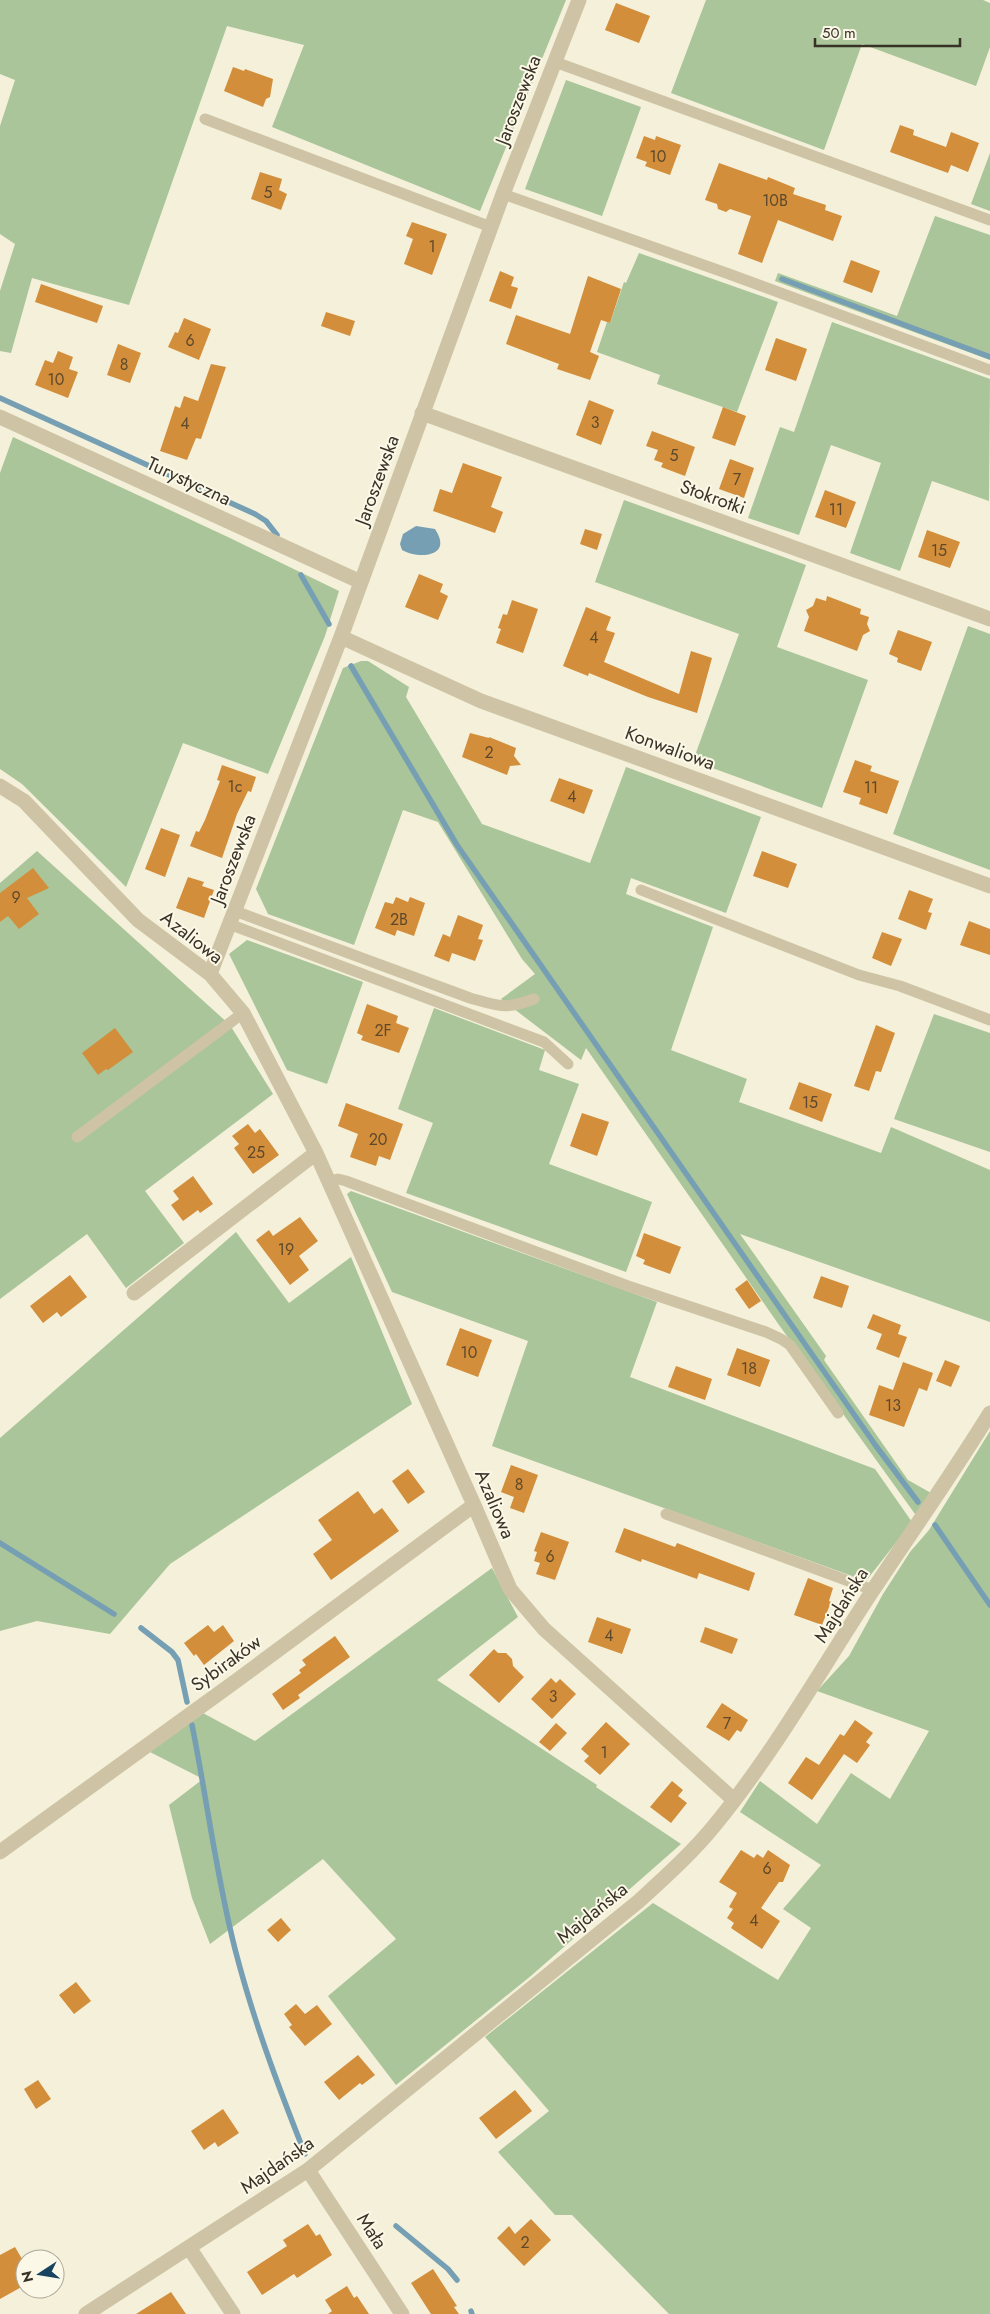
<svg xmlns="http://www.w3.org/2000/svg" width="990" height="2314" font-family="Jost,sans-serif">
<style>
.green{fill:#a9c599}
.water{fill:#769fb4}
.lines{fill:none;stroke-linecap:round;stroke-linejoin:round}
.stream{stroke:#769fb4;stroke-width:5.5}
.building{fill:#d28e3a}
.lane{stroke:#cec4a5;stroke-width:11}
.street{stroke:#cec4a5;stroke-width:15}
.labels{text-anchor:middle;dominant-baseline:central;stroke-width:4;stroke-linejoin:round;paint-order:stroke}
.number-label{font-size:16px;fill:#5f492c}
.street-label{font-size:19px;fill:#393227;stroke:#fbf8e7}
</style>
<rect width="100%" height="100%" fill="#f4f0da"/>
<!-- green -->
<path class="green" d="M0,0H566L480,211L272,127L304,45L227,26L129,305L32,278L11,353L0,351V291L15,244L0,234V126L15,80L0,74Z
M706,0H983L990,3V47L976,86L862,44L824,150L671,93Z
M566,80L641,107L602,216L525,189Z
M990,153V211L971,204Z
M935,216L990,235V360L775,281L778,273L897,316Z
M639,253L778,302L737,412L657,384L660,375L597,352L607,322L610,323L624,282L626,283Z
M832,322L990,379L989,501L932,481L900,571L850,553L881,463L831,445L799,535L748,518L780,427L794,432Z
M13,437L230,538L339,591L325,636L268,774L183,743L126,887L22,784L0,769V473Z
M624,500L806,565L777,647L868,680L822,808L693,761L739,634L595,582Z
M968,626L990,634V870L893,834Z
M361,661H368L409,687L406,697L482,824L590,863L626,767L761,817L726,913L631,878L626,894L713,927L671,1050L747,1079L739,1102L881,1153L891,1127L990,1170V1322L740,1234L826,1356L824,1360L908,1480L931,1493L915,1514L779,1325L586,1048L581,1060L501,999L535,974L522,959L438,822L403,810L354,945L268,914L256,889L343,668Z
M37,851L230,1025L273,1094L145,1191L184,1243L126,1288L87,1234L0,1299V883Z
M247,940L363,982L327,1084L287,1070L229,954Z
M434,1008L545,1050L539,1070L579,1084L549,1164L652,1202L626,1272L406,1193L433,1123L398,1109Z
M934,1014L990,1033V1152L894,1119Z
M351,1191L657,1302L630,1377L875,1469L912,1522L866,1581L492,1446L528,1341L392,1292L347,1194Z
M236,1232L289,1303L351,1257L412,1404L170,1564L110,1634L37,1621L0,1631V1438Z
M990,1431V2314H669L572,2215H555L498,2152L549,2111L485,2037L653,1903L778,1980L811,1928L783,1909L821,1865L740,1812L760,1781L817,1824L851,1773L890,1799L929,1731L817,1691L849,1656L883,1594L910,1552L929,1530Z
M492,1568L518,1617L437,1680L597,1785L596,1787L681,1844L532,1975L396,2085L328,1996L396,1939L323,1859L210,1944L192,1898L169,1805L203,1779L148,1751L201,1712L255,1741Z"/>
<!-- water -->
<path class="water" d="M416,526L435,529C454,558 417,559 402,550L400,544L403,534Z"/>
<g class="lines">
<!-- stream -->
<path class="stream" d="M782,279L990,357
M0,398L255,514L266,521L277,535
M301,575L329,624
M351,666L457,845L876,1446L918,1502
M935,1525L990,1605
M0,1543L114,1614
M141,1628L172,1652L178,1660L187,1702
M192,1725C207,1799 216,1875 235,1949C253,2019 278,2086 305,2154
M396,2226L448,2269L457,2280
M471,2311L472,2314"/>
</g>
<!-- building -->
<path class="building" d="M616,3L650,16L639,43L605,30Z
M233,67L244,71L245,69L273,79L270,97L266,99L263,107L224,91Z
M900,125L914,130L913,135L946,147L951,132L979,143L968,172L951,165L948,173L890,152Z
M644,136L655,140L656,136L681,145L670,175L645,166L647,162L636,158Z
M719,163L767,180L768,177L795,188L793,194L826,205L825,210L842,216L833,241L778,220L762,263L738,254L751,216L730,209L726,212L718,209L717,204L705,200Z
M260,172L282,179L279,190L287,194L281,210L251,199Z
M412,222L447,234L432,275L404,264L413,239L406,236Z
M851,260L880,271L872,293L843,282Z
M500,271L514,277L511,286L518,288L511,309L489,301Z
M588,276L621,289L610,323L601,320L590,352L599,356L590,380L557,369L559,364L506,344L516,315L570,334Z
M41,284L103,306L97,323L35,302Z
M326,312L355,321L350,336L321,326Z
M184,318L211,329L199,360L168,347L175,332L178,333Z
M776,338L807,349L796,381L765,370Z
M118,344L141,353L130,383L107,375Z
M58,351L73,357L69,369L78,372L68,398L35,385L45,360L53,363Z
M211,364L226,367L201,439L196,438L187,460L160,451L175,406L180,408L184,396L198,401Z
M589,400L614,410L601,445L576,435Z
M723,407L746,416L735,446L712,438Z
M652,431L695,447L685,476L661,467L663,463L654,460L658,450L646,446Z
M730,459L754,468L744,498L719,489Z
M463,463L502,477L491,507L503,512L495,533L433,511L440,489L452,493Z
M825,490L856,502L846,528L815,517Z
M585,529L602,534L597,550L580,544Z
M927,530L960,542L950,568L918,557Z
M419,574L443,584L440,592L448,596L438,620L405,607Z
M827,596L861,609L860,614L869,617L867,624L870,631L863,635L857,651L804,631L809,617L806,610L813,606L816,598L826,601Z
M512,600L538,609L523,653L496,643L501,629L498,628L503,614L507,615Z
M586,607L611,617L606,630L615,633L604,662L679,694L691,651L712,658L697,713L648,697L589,673L588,676L563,666Z
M898,630L932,642L921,671L897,662L898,658L889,654Z
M470,733L489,738V737L516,748L514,756L521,765L510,766L507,775L462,757Z
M855,760L872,766L870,771L899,781L887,814L859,804L861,798L843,792Z
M222,765L256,777L251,792L248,791L237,814L222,858L190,846L196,831L199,832L205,820L220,781L217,780Z
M559,778L593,790L584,814L550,801Z
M161,828L180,835L165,877L145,869Z
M762,851L797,864L788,888L753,876Z
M33,868L49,888L27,898L39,914L19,929L8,916L0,922V893Z
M188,877L204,882L202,886L214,890L204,918L176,908Z
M909,890L933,899L928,912L932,913L926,930L898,919Z
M396,897L408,902L410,897L425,903L414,936L397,930L395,936L375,928L385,902L393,904Z
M458,915L483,925L478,939L483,940L475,961L452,953L449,962L434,956L443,934L450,937Z
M969,921L990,929V955L960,945Z
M882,932L902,939L891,966L872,958Z
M367,1004L398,1016L396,1023L409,1028L399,1053L361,1040L363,1036L357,1033Z
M876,1025L895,1033L881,1072L876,1071L869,1091L854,1086Z
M115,1028L133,1052L108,1070L106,1069L98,1075L82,1053Z
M799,1082L832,1094L822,1122L789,1109Z
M346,1103L403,1124L390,1160L379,1156L376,1166L350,1157L358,1134L338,1126Z
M582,1113L609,1122L597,1156L570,1146Z
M248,1124L255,1133L260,1129L279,1155L253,1174L234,1148L239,1144L232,1136Z
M193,1176L213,1204L200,1213L198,1210L183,1221L171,1205L179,1199L173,1191Z
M300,1217L318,1241L299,1256L309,1270L290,1285L256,1240L269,1230L273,1236Z
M644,1233L681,1247L670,1274L643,1264L645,1260L636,1256Z
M70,1275L87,1297L61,1317L57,1312L43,1323L30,1306Z
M821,1276L849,1286L842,1308L813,1298Z
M747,1280L761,1301L749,1309L735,1289Z
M873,1314L901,1325L898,1334L907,1337L899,1358L876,1349L882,1334L867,1328Z
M460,1328L492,1340L478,1377L446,1365Z
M737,1348L770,1360L760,1387L727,1375Z
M945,1360L960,1366L951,1387L936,1381Z
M903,1362L933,1373L927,1391L919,1388L904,1427L869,1415L879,1385L893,1390Z
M676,1366L712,1379L705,1400L668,1387Z
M511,1465L538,1475L524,1513L510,1508L514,1497L501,1492Z
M408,1469L425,1492L408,1504L392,1481Z
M358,1491L374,1514L382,1508L399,1531L331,1580L313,1554L332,1540L318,1520Z
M624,1528L675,1547L677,1543L755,1573L749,1591L699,1573L697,1579L642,1559L641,1562L615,1552Z
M541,1532L569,1542L555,1580L536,1574L540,1563L534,1561L537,1552L534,1551Z
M808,1578L833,1588L829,1601L831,1602L822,1625L794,1615Z
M597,1617L631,1629L622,1654L588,1642Z
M208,1625L214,1632L223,1625L234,1641L204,1665L196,1654L194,1656L184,1643Z
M705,1627L738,1639L732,1654L700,1642Z
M335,1636L350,1657L298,1695L300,1698L283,1710L272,1694L301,1673L299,1670L306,1665L302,1660Z
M494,1649L498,1653H506L512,1659L513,1666L524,1677L499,1703L469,1675Z
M551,1678L556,1683L560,1679L576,1694L552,1719L531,1699Z
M722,1703L748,1720L741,1732L737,1730L729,1741L706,1727Z
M855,1720L873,1733L866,1742L870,1745L857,1763L844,1754L812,1800L788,1783L806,1757L819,1765L840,1734L844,1736Z
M606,1722L630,1744L600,1775L584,1761L589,1756L581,1749Z
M556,1723L567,1733L550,1751L539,1742Z
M672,1781L683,1790L678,1796L687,1803L671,1823L650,1807Z
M741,1850L754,1858L757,1854L763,1858L768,1850L790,1865L783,1882H779L761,1908L780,1921L762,1949L731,1928L734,1923L727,1918L733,1909L729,1907L737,1893L719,1882Z
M281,1918L291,1930L278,1942L267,1930Z
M76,1982L91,2001L74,2014L59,1995Z
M296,2004L305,2014L317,2005L332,2024L305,2046L289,2027L292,2025L284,2014Z
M358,2055L375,2075L362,2085L360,2083L339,2100L324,2082Z
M38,2080L51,2099L36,2109L24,2089Z
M515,2090L532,2111L496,2139L479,2118Z
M223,2109L239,2133L218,2147L215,2142L204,2150L191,2131Z
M531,2219L551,2240L524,2266L497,2238L509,2226L515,2234Z
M308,2224L316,2236L320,2234L332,2255L297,2278L294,2274L262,2295L247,2272L287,2246L283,2240Z
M15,2247L25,2264V2285L0,2299V2255Z
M433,2269L457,2306L454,2307L459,2314H431L411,2283Z
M347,2286L354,2298L357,2296L369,2314H328L332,2311L325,2300Z
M171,2292L186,2314H136Z"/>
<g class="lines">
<!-- lane -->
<path class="lane" d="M555,62L990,220
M205,119L491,227
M503,194L729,274L990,370
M641,890L859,975L900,986L990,1020
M235,911L470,998C498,1006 505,1010 534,999
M229,924L544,1042L568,1064
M77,1137L243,1013
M329,1181L338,1179L346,1181L628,1286L766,1332L781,1339L790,1345L838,1413
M666,1514L873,1590"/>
<!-- street -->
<path class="street" d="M422,413L990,619
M0,417L361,582
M341,637L481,701L990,886
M0,786L24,801L138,920L210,974L243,1013L316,1153L474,1505L510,1589L544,1629L734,1800
M210,974L341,637L503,194L579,0
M134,1293L316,1153
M0,1852L236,1681L474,1505
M308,2170L402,2314
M190,2249L233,2314
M86,2314L308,2170L639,1901C665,1877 692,1853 714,1826C774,1753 821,1669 873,1590C912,1531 953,1473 990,1413"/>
</g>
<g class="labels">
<!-- number labels -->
<g class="number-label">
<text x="658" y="156">10</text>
<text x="268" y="192">5</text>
<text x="775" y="200">10B</text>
<text x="432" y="246">1</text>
<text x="190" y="340">6</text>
<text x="124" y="364">8</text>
<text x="56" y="379">10</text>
<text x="595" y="422">3</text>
<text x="185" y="423">4</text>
<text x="674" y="455">5</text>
<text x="737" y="479">7</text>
<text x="836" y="509">11</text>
<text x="939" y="550">15</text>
<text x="594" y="637">4</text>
<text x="489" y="752">2</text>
<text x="235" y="786">1c</text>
<text x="871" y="787">11</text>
<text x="572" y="796">4</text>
<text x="16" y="897">9</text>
<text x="399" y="919">2B</text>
<text x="383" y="1030">2F</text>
<text x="810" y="1102">15</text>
<text x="378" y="1139">20</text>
<text x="256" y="1152">25</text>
<text x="286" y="1249">19</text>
<text x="469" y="1352">10</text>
<text x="749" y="1368">18</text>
<text x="893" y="1405">13</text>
<text x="519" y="1484">8</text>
<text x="550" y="1556">6</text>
<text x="609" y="1635">4</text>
<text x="553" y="1696">3</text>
<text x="727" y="1723">7</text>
<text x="604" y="1752">1</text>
<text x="767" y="1868">6</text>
<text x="754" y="1920">4</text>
<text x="525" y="2242">2</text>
</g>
<!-- street labels -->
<g class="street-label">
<text transform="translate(518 100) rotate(-69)">Jaroszewska</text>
<text transform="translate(377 480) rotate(-70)">Jaroszewska</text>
<text transform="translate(189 481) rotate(25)">Turystyczna</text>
<text transform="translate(713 497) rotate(20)">Stokrotki</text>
<text transform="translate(670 748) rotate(20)">Konwaliowa</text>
<text transform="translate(233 859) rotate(-69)">Jaroszewska</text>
<text transform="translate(192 937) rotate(38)">Azaliowa</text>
<text transform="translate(495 1504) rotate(67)">Azaliowa</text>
<text transform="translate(841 1605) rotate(-58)">Majdańska</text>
<text transform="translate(226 1663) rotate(-36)">Sybiraków</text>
<text transform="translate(592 1913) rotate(-39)">Majdańska</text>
<text transform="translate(277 2165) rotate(-35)">Majdańska</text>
<text transform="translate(372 2231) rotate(57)">Mała</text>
</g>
</g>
<!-- north arrow -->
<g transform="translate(40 2274) rotate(258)"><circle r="24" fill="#fbf8e7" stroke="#ada99a"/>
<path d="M0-4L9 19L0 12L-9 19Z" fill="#18445f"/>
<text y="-8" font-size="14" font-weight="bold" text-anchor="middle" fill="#393227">N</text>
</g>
<!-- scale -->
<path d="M815 38v8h145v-8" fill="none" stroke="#393227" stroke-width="2.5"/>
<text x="822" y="38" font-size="15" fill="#393227" stroke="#fbf8e7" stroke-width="4" paint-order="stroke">50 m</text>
</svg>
